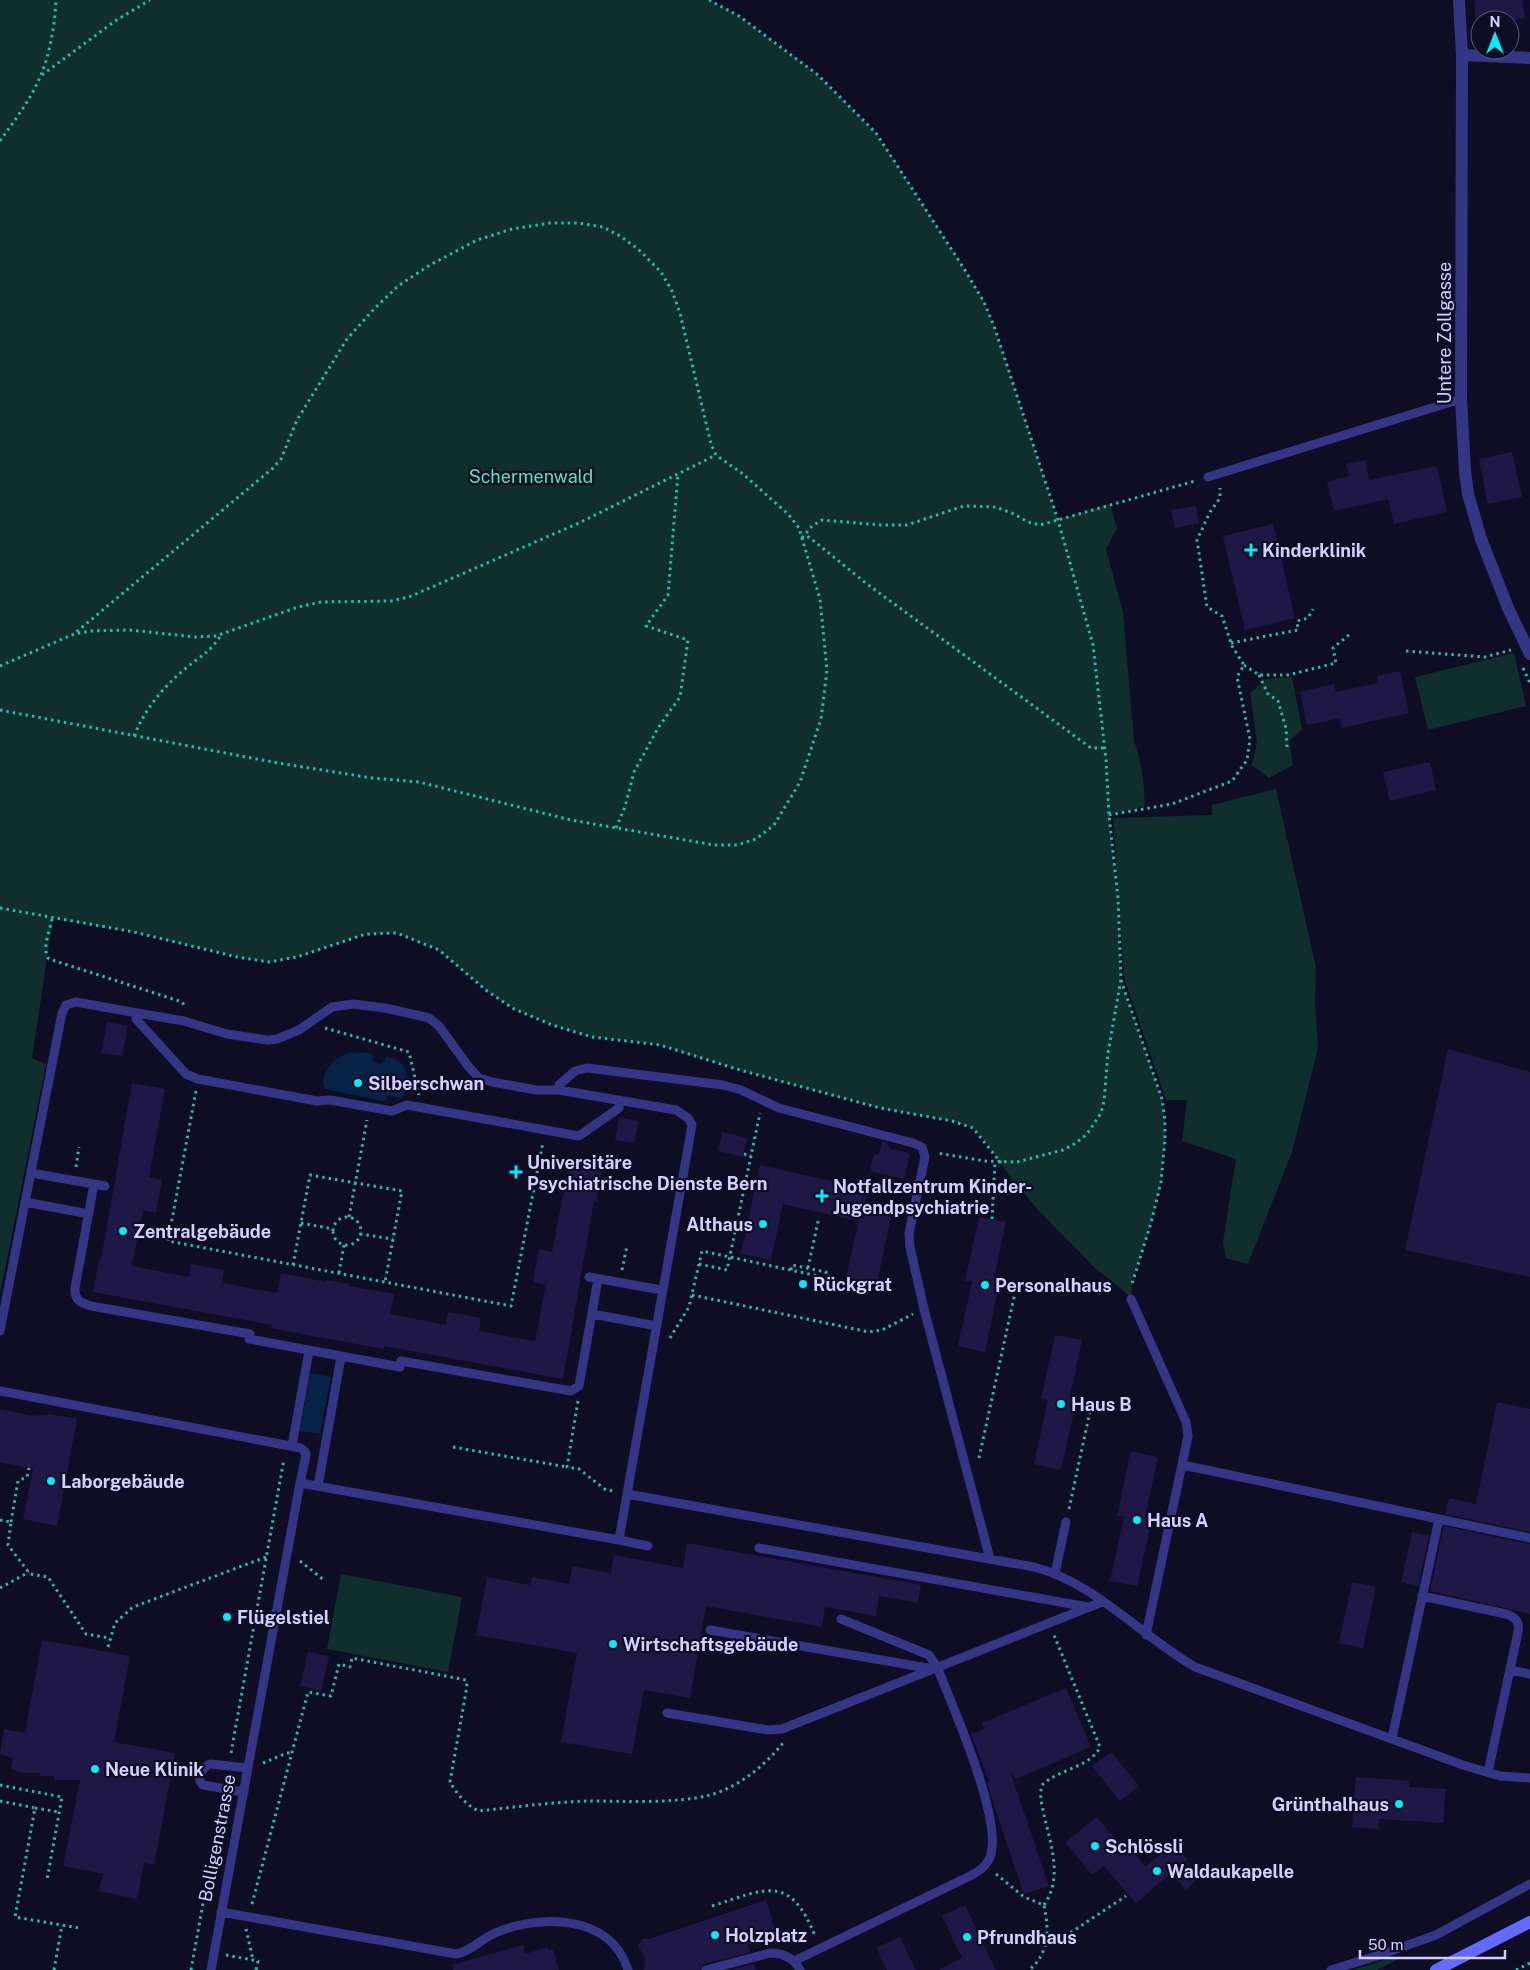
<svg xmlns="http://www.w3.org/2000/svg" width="1530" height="1970" font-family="'Public Sans',sans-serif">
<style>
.green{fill:#0f2e2c}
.water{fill:#082247}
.building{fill:#1f1746}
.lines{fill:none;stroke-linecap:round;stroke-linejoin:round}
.path{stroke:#27bbac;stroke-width:3;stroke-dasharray:2.5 4;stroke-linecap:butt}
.service{stroke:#353586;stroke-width:9}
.minor{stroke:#353586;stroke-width:12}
.tertiary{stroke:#353586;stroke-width:12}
.secondary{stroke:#6669ff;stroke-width:12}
.poi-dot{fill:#00edfa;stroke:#0f0d24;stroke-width:2}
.labels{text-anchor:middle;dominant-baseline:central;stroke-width:4.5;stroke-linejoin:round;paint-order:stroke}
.street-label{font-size:18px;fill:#d3cfff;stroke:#0f0d24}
.park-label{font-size:18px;fill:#54e6bb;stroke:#0f0d24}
.poi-label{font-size:18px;font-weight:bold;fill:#d3cfff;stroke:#0f0d24;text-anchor:start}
</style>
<rect width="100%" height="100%" fill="#0f0d24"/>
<!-- green -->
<path class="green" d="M0,0H709L739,16L818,75L876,133L963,267L984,302L994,326L1058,520L1110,504L1117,528L1106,549L1123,612L1134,741C1142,763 1144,783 1145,806L1109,815L1118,898L1121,979L1162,1099L1165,1120V1140L1161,1182L1151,1223L1132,1281L1131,1299L1125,1292L1095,1268L1038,1210L1014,1182L985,1141L973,1128L952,1121L879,1108L740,1070L660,1045L592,1037L552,1025L514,1009L487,991L439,950L397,933L366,934L297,957L269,962L237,957L134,932L53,919L32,1058L46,1064L0,1294Z
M1514,653L1526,706L1428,730L1415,677Z
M1292,677L1302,729L1289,741L1293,765L1269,778L1252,765L1257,742L1250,693L1267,679Z
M1276,789L1316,968L1315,999L1318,1048L1292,1152L1248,1264L1226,1258L1223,1242L1236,1159L1182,1141L1187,1100H1166L1124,978L1113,818L1212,815V805Z
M341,1574L462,1597L448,1672L327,1649Z
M1390,1958H1397V1960L1377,1970H1353Z"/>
<!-- water -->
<path class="water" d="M356,1052L373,1054V1060L378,1064L385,1061L386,1056C391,1058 397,1059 401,1063C410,1071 410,1090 402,1098L388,1096L386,1100L383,1101L325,1089C322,1084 323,1080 325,1074C332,1060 340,1054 356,1052Z
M310,1373L331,1377L320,1434L300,1431Z"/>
<!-- building -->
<path class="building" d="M1474,0H1522L1525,18L1514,20H1476Z
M1512,452L1522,497L1488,504L1479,459Z
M1365,460L1369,480L1437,466L1447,512L1394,524L1388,499L1334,511L1327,482L1349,476L1346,464Z
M1196,506L1199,523L1175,528L1171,510Z
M1273,524L1295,618L1245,630L1223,536Z
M1400,671L1409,713L1342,728L1340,718L1307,725L1300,692L1334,684L1336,692L1378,683L1377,676Z
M1430,762L1436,790L1390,801L1383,772Z
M107,1022L128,1026L122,1056L101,1053Z
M1448,1049L1530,1072V1277L1405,1250Z
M132,1083L165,1089L149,1177L162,1180L156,1213L143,1210L132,1266L189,1277L191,1264L224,1270L222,1283L277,1293L281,1273L326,1282V1280L350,1284L349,1286L394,1294L390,1314L446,1325L448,1312L481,1318L479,1331L535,1341L546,1285L533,1282L539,1249L552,1252L569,1164L602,1170L596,1202L594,1201L563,1379L384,1346V1349L302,1334L271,1328L272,1325L93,1292L99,1260H101Z
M619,1117L639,1121L634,1143L615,1140Z
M722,1132L747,1138L743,1157L718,1151Z
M882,1141L887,1143L891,1149L910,1153L904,1179L870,1171L874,1154L879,1155Z
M760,1165L868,1189L865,1201L893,1207L877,1283L846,1277L859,1221L783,1204L771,1260L741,1254Z
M979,1217L1006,1222L994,1278L1000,1280L985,1352L958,1346L972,1282L965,1281Z
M1055,1335L1082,1340L1070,1396L1077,1398L1061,1470L1034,1464L1048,1400L1041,1399Z
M1497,1402L1530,1409V1532L1445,1514L1449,1498L1476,1504Z
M0,1409L33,1416L50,1414L77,1419L57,1526L23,1519L33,1469L0,1462Z
M1131,1451L1158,1457L1146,1513L1153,1514L1137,1586L1110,1581L1124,1517L1117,1516Z
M1444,1526L1530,1544V1614L1430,1591Z
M1412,1532L1429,1536L1418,1586L1401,1582Z
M687,1543L921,1585L918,1603L879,1596L876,1616L825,1607L822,1627L706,1606L690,1698L644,1690L632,1754L561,1742L577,1653L476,1635L487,1577L530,1585L532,1577L569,1584L572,1566L611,1573L614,1555L683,1568Z
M1352,1582L1376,1587L1363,1648L1339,1643Z
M42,1640L130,1656L114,1742L175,1753L154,1865L144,1863L137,1899L99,1891L103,1874L63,1866L80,1780H54L55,1776H40V1773H23L11,1769L13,1758L0,1754L4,1729L25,1733Z
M308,1652L329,1656L321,1691L300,1686Z
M1066,1688L1091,1747L1016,1779L1010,1771L1049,1886L1024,1894L992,1799L987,1782L989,1781L971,1734L984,1729L982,1723Z
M1111,1752L1139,1786L1120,1801L1092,1766Z
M1356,1777L1410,1781L1409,1787L1446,1789L1443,1823L1379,1819V1829L1352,1827Z
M1097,1817L1126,1853L1131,1849L1145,1867L1174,1843L1187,1859L1185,1861L1199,1877L1186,1890L1171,1873L1136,1903L1104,1866L1092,1875L1065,1842Z
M766,1900L776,1933L748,1943L750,1952L704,1964L700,1970H644L645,1958L638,1946L643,1939H649Z
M965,1905L996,1970H938L962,1958L942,1916Z
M900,1937L916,1970H887L876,1948Z
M523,1945L525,1954L548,1947V1950L553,1949L559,1970H453L452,1965Z
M754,1964L756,1970H730Z"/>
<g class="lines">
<!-- path -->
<path class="path" d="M709,0L739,16L818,75L876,133L963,267L984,302L994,326L1058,520L1093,645L1106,760L1109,815L1118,898L1121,979L1108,1053L1104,1101L1101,1113L1087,1134L1076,1143L1063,1150L1017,1162L985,1161L937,1153
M42,75L115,21L150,0
M0,141C15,120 31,99 41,75C50,53 55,24 56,0
M802,538L812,526L822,520L881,525H907L964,506L996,507L1014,514L1028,522L1040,525L1195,481
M801,539L809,537L867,584L1091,748H1105
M1231,643L1298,630L1297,621L1308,618L1313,609
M1406,651L1485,657L1511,650
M1244,665L1259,675H1288L1336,663L1333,648L1350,634
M0,666L74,634L91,631L130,630L195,637L216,636L298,607L321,602L391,601L409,597L579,523L716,455
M1523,668L1530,683
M1259,675L1268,694L1278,701L1286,728L1287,747
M0,710L278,763L372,778L419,782L571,820L714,845H737L756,839L774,825L800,782L821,719L827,670L820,599L799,528L788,514L743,474L716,455L711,444L680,313L672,291L661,272L638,249L620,236L603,227L578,223H550L512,229L477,240L430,265L398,286L374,309L347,339L297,420L281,459L273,468L74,634
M134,736C145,709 163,687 186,668C202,655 209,653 222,634
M1109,815L1172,804L1232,781L1247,760L1250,739L1237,677L1244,665L1232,646L1222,616L1207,607L1197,540L1210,512L1220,498V488
M616,828L625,807L634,772L658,728L680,697L688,640L646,626L668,595L678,474
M0,908L134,932L237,957L269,962L297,957L366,934L397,933L439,950L487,991L514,1009L552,1025L592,1037L660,1045L740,1070L880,1108L952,1121L973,1128L1001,1163
M52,919C50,931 41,949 49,959L176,1000L182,1002L186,1008
M1121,980L1162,1099L1165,1120V1140L1161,1182L1151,1223L1131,1287
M325,1028L409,1052L419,1095
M196,1091L168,1241L511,1306L543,1142
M744,1154L751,1156
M76,1167L79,1147
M349,1217L367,1120
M333 1231a14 14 0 1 1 28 0a14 14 0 1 1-28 0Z
M992,1219L995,1162
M301,1223L333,1229
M360,1234L393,1239
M699,1264L727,1270L760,1113
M293,1265L310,1175L402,1191L385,1282
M808,1268L819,1217
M622,1270L627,1246
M791,1270L792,1265L826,1272L825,1278
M339,1273L344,1245
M692,1295L869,1332L882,1330L913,1314
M670,1338L689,1307L702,1251L860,1285
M578,1401L567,1467L579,1469L606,1490L614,1491
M453,1447L567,1467
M979,1458L1016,1288
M1069,1509L1092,1402
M0,1520L11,1522L8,1545L30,1574L48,1577L86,1634L109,1638
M11,1522L18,1481L27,1477L29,1468
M300,1561L325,1581
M0,1588L29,1572
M108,1647L115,1623L133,1607L266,1557
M231,1753L284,1459
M263,1763L287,1753H292
M0,1785L62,1797L47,1880
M0,1801L35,1808L15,1917L79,1928
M35,1808L59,1812
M996,1874L1024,1897L1044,1905C1049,1929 1050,1953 1029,1970
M206,1884L222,1801
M252,1904L308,1692L331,1696L339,1664L350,1667L352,1658L466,1680L467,1686L450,1782C455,1792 468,1807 479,1811C515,1807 552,1802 589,1801C624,1801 676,1804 710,1795C739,1787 764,1766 783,1743
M1044,1905C1063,1878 1051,1845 1044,1815C1042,1805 1039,1796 1042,1785C1057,1770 1091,1767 1100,1747L1054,1635
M712,1906C765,1889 790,1873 815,1936
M246,1929L253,1960
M1047,1941H1058L1126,1896
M226,1955L258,1961L256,1970
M54,1970L62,1925
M191,1970L204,1898
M1516,1970L1530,1963"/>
<!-- service -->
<path class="service" d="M1208,477L1461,399
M137,1013L136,1019L186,1074L198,1079L317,1101L330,1100L392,1111L407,1105L579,1136L619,1108L620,1100
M559,1090V1085L575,1071L587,1068L723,1085L741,1090L779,1108L913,1143L922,1147L925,1157L909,1233L910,1247L924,1309L990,1559
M37,1174L105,1186
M94,1184L75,1288C74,1300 81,1303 91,1306L250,1334L249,1339L400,1367L401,1361L571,1391L579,1386L598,1279
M25,1202L89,1214
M589,1277L656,1289
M1131,1299L1186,1422L1188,1436L1146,1635
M592,1314L657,1326
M0,1331L62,1013L66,1005L76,1002L137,1013L184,1021L227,1034L267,1040L277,1039L299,1030L332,1007L353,1004L385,1008L429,1018L439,1026L468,1066L479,1078L492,1082L536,1090H559L676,1110L688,1118L692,1125L627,1494
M0,1391L301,1448L305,1452L306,1455L300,1483L619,1540L627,1494L1034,1567C1094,1582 1141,1636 1195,1667L1463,1765L1500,1776L1530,1778
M292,1446L309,1351
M1183,1465L1439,1519L1392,1738
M318,1486L341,1357
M1439,1519L1530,1538
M619,1540L648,1546
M759,1548L1088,1607
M1055,1573L1066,1522
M1422,1596L1506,1614C1515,1617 1520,1621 1518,1632L1488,1772
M710,1630L933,1669
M1510,1670L1530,1674
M667,1713L768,1730L782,1729L1102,1602
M244,1792L203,1785L200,1781C199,1774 204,1766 210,1764L248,1768
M221,1912L456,1954C470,1952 480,1940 493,1934C537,1914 611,1913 628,1970
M794,1961L968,1877C978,1872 988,1866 991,1854C1001,1815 953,1707 937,1667L929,1655L841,1619
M211,1970L300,1483
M706,1970L770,1953C783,1953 794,1958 800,1970
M1331,1970L1380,1955L1436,1935L1530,1884"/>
<!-- minor -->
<path class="minor" d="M1462,55L1530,58"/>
<!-- tertiary -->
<path class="tertiary" d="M1459,0L1462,55L1461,399L1465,472L1468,494L1481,539L1508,608L1530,654"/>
<!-- secondary -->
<path class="secondary" d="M1436,1970L1530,1922"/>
</g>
<!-- markers -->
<g class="poi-dot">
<path d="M1248.5 542.5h5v5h5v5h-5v5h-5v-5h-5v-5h5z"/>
<circle cx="358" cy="1083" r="5"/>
<path d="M513.5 1164.5h5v5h5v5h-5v5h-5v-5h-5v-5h5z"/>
<path d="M819.5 1188.5h5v5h5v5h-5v5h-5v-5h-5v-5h5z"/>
<circle cx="763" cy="1224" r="5"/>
<circle cx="123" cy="1231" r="5"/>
<circle cx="803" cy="1284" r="5"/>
<circle cx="985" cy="1285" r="5"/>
<circle cx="1061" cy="1404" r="5"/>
<circle cx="51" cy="1481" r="5"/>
<circle cx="1137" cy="1520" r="5"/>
<circle cx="227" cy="1617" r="5"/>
<circle cx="613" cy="1644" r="5"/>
<circle cx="95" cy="1769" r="5"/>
<circle cx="1399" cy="1804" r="5"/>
<circle cx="1095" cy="1846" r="5"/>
<circle cx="1157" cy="1871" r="5"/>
<circle cx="715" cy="1935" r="5"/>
<circle cx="967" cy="1937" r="5"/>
</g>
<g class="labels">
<!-- street labels -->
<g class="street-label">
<text transform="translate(1444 333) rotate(-90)">Untere Zollgasse</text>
<text transform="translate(217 1838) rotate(-79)">Bolligenstrasse</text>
</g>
<!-- park labels -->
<g class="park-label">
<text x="531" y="476">Schermenwald</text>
</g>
<!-- poi labels -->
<g class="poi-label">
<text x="1262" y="550">Kinderklinik</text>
<text x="368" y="1083">Silberschwan</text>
<text x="527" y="1162">Universitäre<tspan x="527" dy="21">Psychiatrische Dienste Bern</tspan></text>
<text x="833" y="1186">Notfallzentrum Kinder-<tspan x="833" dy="21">Jugendpsychiatrie</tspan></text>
<text x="753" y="1224" text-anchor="end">Althaus</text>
<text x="133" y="1231">Zentralgebäude</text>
<text x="813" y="1284">Rückgrat</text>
<text x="995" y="1285">Personalhaus</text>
<text x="1071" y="1404">Haus B</text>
<text x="61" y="1481">Laborgebäude</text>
<text x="1147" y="1520">Haus A</text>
<text x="237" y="1617">Flügelstiel</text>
<text x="623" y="1644">Wirtschaftsgebäude</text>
<text x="105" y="1769">Neue Klinik</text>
<text x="1389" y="1804" text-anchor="end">Grünthalhaus</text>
<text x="1105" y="1846">Schlössli</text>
<text x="1167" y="1871">Waldaukapelle</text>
<text x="725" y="1935">Holzplatz</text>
<text x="977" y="1937">Pfrundhaus</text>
</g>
</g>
<!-- north arrow -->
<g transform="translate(1495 35)"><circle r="24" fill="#0f0d24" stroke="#5d5b7c"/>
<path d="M0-4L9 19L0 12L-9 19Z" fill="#00edfa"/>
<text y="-8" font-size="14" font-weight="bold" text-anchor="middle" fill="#d3cfff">N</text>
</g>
<!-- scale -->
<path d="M1360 1950v8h145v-8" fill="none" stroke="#d3cfff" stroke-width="2.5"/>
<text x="1368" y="1950" font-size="15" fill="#d3cfff" stroke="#0f0d24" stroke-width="4" paint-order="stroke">50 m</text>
</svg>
